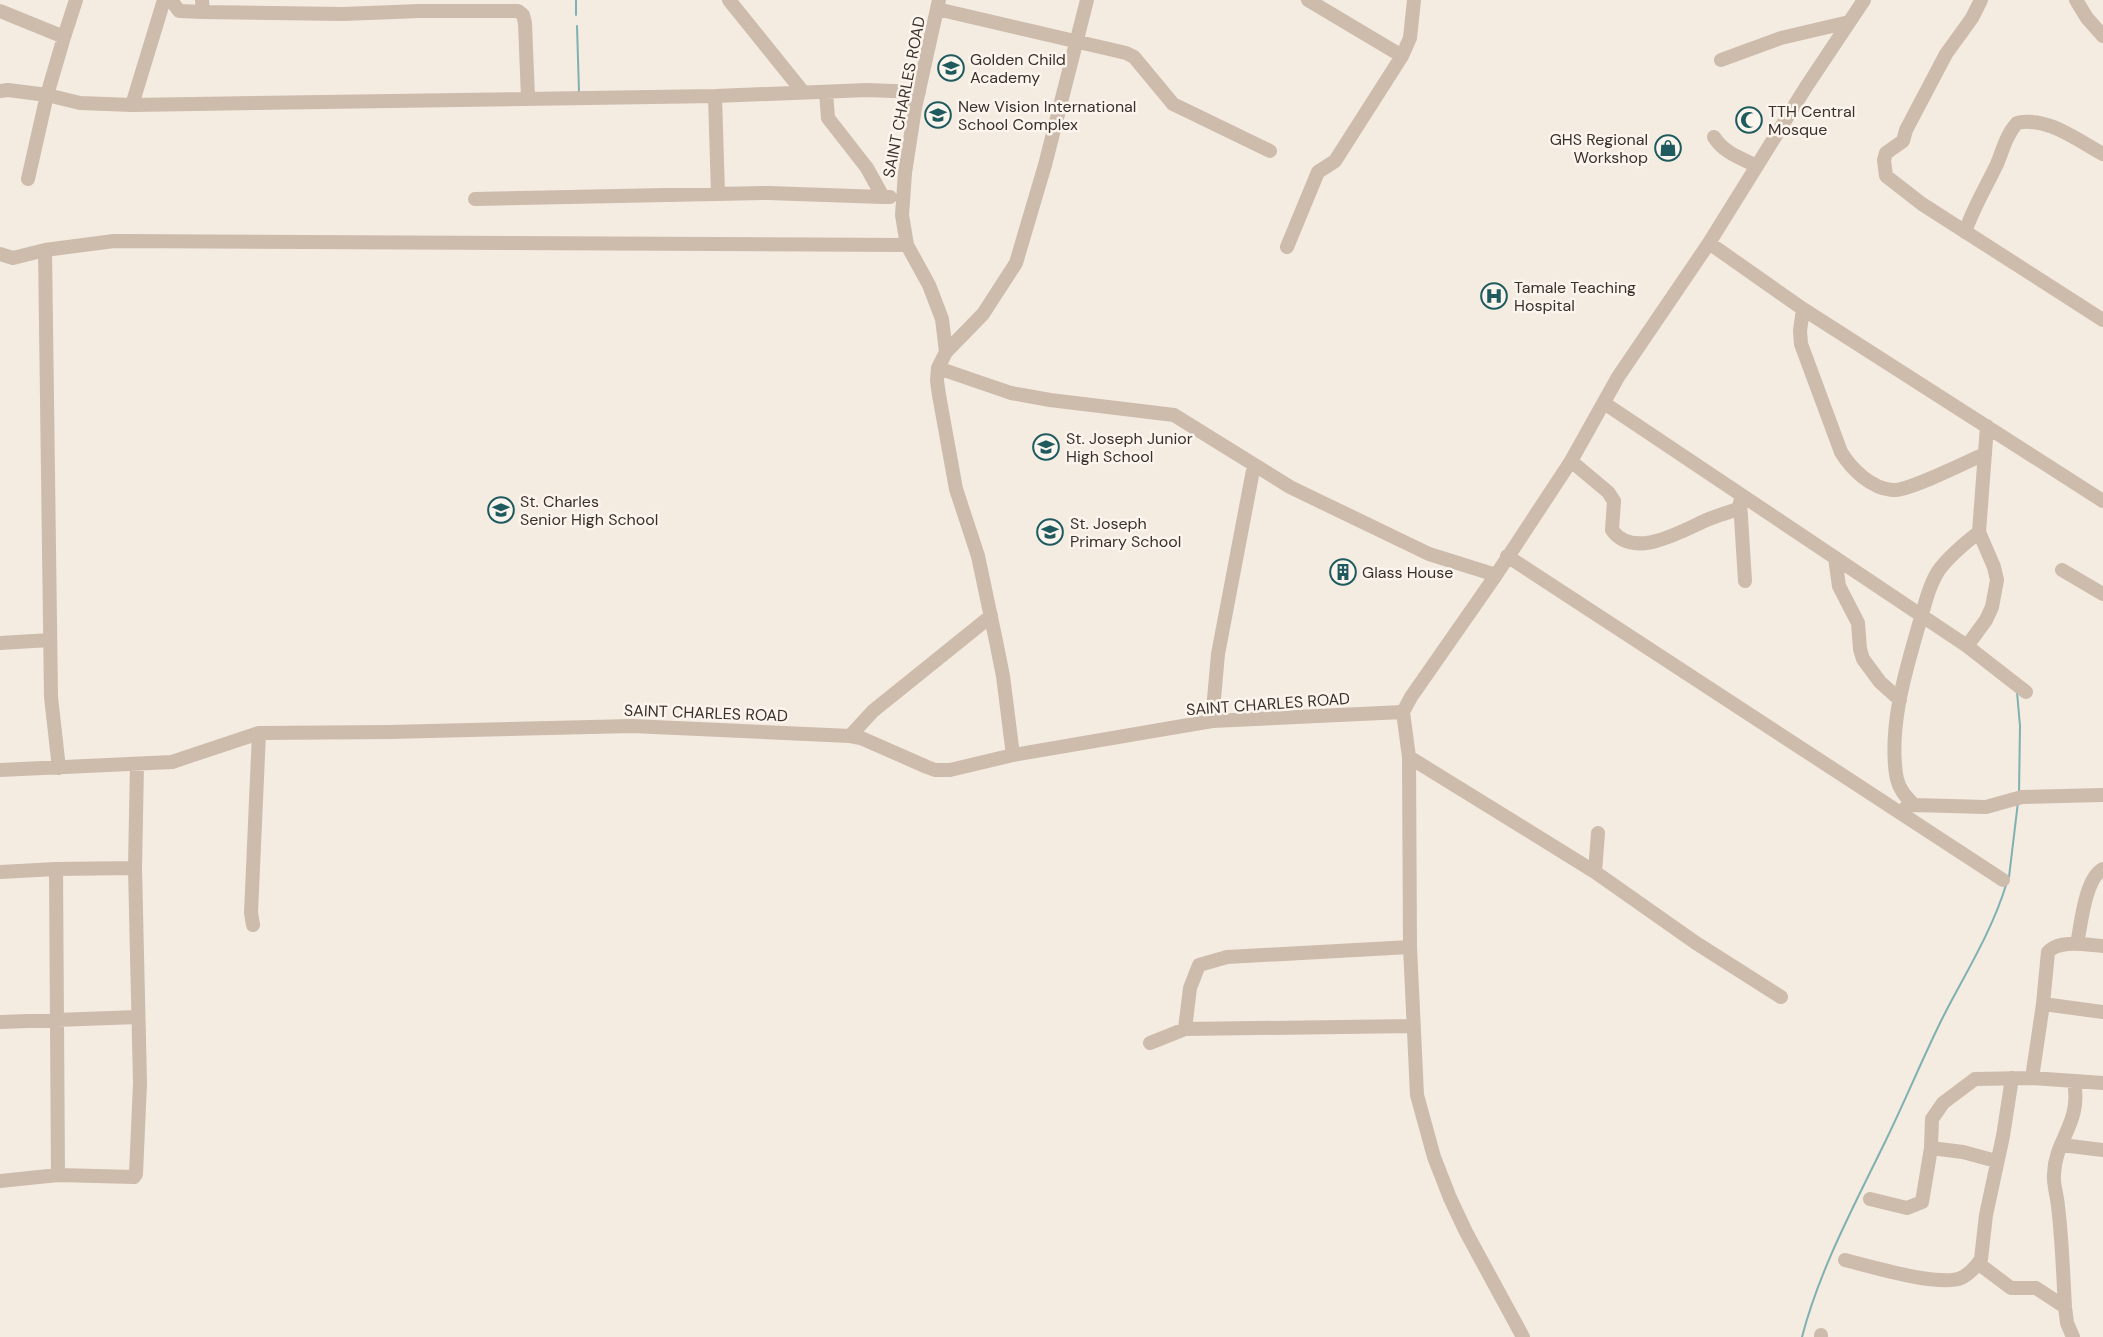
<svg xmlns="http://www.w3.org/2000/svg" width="2103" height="1337" font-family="'DM Sans',sans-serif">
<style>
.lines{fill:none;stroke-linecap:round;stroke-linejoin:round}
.stream{stroke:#7fb0b2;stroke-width:2}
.minor{stroke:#cdbbac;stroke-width:14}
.labels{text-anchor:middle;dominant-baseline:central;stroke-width:5;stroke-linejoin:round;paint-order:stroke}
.poi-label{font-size:16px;fill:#3b302b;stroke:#fbf5ee;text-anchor:start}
.street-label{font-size:16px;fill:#3b302b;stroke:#fbf5ee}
</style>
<rect width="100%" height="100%" fill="#f4ebe1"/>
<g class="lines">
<!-- stream -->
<path class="stream" d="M576,0V15
M577,26L579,92
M2017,692L2020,726L2019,794
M2009,877L2018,802
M1802,1337C1820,1268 1855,1204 1886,1140C1906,1099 1923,1057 1943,1017C1965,974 1992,931 2006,885"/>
<!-- minor -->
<path class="minor" d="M171,0L179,11L203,12
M202,0L203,12L343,14L419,11H518L523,15L525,23L528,98
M729,0L803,92
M939,0L915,108L905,173L902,215L907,245L929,285L942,319L946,352L938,368L937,381L939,395L956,489L978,556L996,641L1003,676L1013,755
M1308,0L1402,56
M1981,0L1972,18L1946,54L1906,130L1903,141L1886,153L1884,160L1886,176L1922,204L2103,320
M2076,0L2087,18L2103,36
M937,9L1126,53L1134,57L1173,104L1270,151
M0,11L64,37L47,95L80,103L132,105L715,96L867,90L919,92
M64,37L76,0
M1721,60L1781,38L1849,22
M0,91L8,90L47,95L28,179
M826,92L828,118L867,168L883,197H890
M715,96L718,194
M132,105L164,0
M1714,137C1724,153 1741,158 1757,166
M475,199L768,193L883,197
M1965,232C1973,208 1986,187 1997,164C2003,150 2006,135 2017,123C2047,116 2077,140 2103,154
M1709,243L1803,309L2103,501
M1287,247L1318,172L1335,161L1402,56L1410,38L1414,0
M45,250L51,697L59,768
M0,254L13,258L45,250L114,241L907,245
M1803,309L1800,331L1801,344L1841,452C1852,470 1871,488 1892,490C1908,492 1967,461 1985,454
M946,352L983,314L1016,263L1045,165L1087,0
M938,368L1011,393L1050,400L1174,415L1290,487L1429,554L1496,575
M1604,403L1967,646L2026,692
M1571,461L1608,492L1614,501L1612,530C1634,561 1683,530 1709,519C1719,515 1730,512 1740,508
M1740,502L1745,581
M1507,556L2003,880
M1835,558L1839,586L1858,623L1860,649L1863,659L1880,682L1900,700
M2062,570L2103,594
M0,643L50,640
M1967,646L1986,620L1992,607L1997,580L1994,567L1979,532L1987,426
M1212,721L1218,654L1254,465
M850,736L873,711L991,616
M1409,757L1595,872L1696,943L1781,997
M0,770L172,762L259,733L390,732L632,726L850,736L861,738L927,767L935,770H950L1013,755L1212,721L1403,712
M1914,805C1905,796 1898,788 1896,774C1889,723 1906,670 1920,621C1925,604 1929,585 1939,570C1950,555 1965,543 1979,532
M1906,807L1914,805L1986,807L2022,797L2103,795
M56,869L58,1175
M0,872L56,869L135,868
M1595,872L1598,833
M253,925L251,913L259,733
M2077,944C2081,925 2085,878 2103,869
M2043,1004L2103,1012
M0,1022L138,1017
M1185,1029L1190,988L1199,965L1227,957L1410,947
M1150,1043L1185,1029L1414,1026
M2032,1078L2043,1004L2048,952C2059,939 2087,945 2103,946
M2062,1145L2103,1150
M1931,1148L1932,1119L1943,1103L1975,1079L2032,1078L2103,1083
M0,1181L58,1175L134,1177L136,1174L140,1083L135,868L137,764
M1870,1199L1907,1208L1922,1202L1931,1148L1963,1152L1996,1161
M1845,1260C1869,1266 1939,1287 1961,1278C1968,1275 1977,1266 1981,1259L1986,1215L2003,1136L2012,1078
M1979,1264L2011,1288H2036L2065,1307
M1523,1337L1466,1232L1450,1198L1434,1157L1417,1095L1410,947L1409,757L1403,712L1411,697L1496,575L1571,461L1618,377L1709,243L1806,87L1864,0
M1821,1337V1335
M2073,1337L2067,1323L2065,1307C2063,1273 2062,1239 2058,1206C2057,1195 2053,1184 2054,1174C2055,1139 2082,1123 2074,1082"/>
</g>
<!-- icons -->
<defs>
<g id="school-ring" transform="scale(1.35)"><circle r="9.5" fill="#fbf5ee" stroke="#1f5a5e" stroke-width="1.5"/><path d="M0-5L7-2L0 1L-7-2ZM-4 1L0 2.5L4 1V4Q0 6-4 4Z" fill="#1f5a5e"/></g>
<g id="mosque-ring" transform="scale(1.35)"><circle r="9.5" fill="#fbf5ee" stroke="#1f5a5e" stroke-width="1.5"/><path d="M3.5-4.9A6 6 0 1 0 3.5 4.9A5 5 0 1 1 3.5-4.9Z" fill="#1f5a5e"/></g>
<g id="shop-ring" transform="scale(1.35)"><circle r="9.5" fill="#fbf5ee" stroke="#1f5a5e" stroke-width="1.5"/><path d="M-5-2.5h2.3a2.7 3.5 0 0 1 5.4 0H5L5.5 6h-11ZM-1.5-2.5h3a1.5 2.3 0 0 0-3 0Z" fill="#1f5a5e"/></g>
<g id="hospital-ring" transform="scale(1.35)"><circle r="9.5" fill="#fbf5ee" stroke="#1f5a5e" stroke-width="1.5"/><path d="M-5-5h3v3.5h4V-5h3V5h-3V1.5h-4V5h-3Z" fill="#1f5a5e"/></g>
<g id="building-ring" transform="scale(1.35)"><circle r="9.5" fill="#fbf5ee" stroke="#1f5a5e" stroke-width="1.5"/><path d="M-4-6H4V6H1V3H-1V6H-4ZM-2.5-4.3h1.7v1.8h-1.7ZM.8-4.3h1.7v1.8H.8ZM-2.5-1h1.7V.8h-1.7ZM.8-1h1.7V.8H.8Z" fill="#1f5a5e"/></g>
</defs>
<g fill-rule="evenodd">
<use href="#school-ring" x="951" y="68"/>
<use href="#school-ring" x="938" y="115"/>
<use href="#mosque-ring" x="1749" y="120"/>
<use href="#shop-ring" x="1668" y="148"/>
<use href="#hospital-ring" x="1494" y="296"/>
<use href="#school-ring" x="1046" y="447"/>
<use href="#school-ring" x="501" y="510"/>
<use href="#school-ring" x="1050" y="532"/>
<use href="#building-ring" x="1343" y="572"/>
</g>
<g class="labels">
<!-- poi labels -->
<g class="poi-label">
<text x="970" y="59">Golden Child<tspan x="970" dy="18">Academy</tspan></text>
<text x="958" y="106">New Vision International<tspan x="958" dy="18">School Complex</tspan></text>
<text x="1768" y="111">TTH Central<tspan x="1768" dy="18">Mosque</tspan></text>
<text x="1648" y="139" text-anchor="end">GHS Regional<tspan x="1648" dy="18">Workshop</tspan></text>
<text x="1514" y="287">Tamale Teaching<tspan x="1514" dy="18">Hospital</tspan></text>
<text x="1066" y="438">St. Joseph Junior<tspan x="1066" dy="18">High School</tspan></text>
<text x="520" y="501">St. Charles<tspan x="520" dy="18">Senior High School</tspan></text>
<text x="1070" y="523">St. Joseph<tspan x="1070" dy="18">Primary School</tspan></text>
<text x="1362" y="572">Glass House</text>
</g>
<!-- street labels -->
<g class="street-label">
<text transform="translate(904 97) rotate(-79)">SAINT CHARLES ROAD</text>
<text transform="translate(1268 704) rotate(-4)">SAINT CHARLES ROAD</text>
<text transform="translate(706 713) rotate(2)">SAINT CHARLES ROAD</text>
</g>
</g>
</svg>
